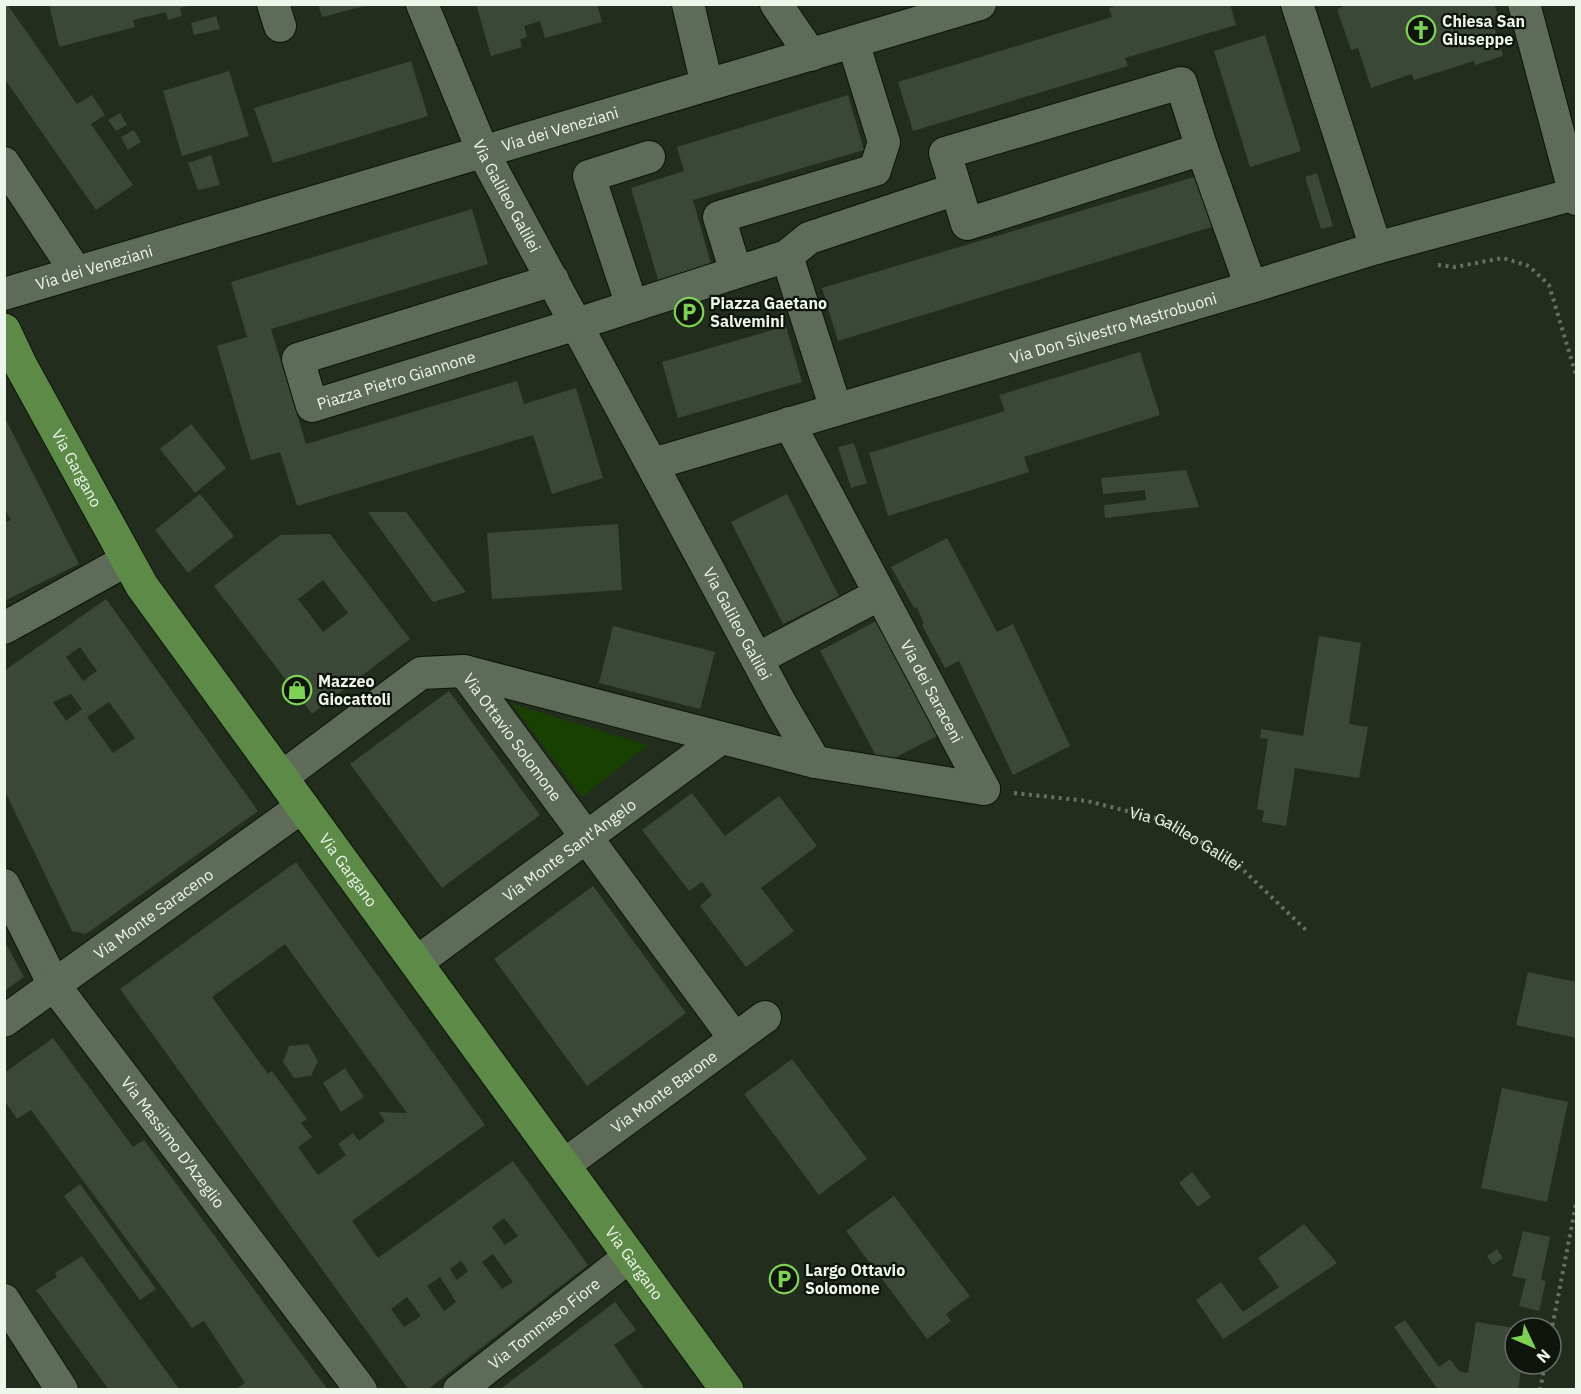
<svg xmlns="http://www.w3.org/2000/svg" width="1581" height="1394" font-family="'IBM Plex Sans',sans-serif">
<style>
.green{fill:#184000}
.building{fill:#3b4737;fill-rule:evenodd}
.lines{fill:none;stroke-linecap:round;stroke-linejoin:round}
.minor-casing{stroke:#0c1508;stroke-width:34}
.major-casing{stroke:#0c1508;stroke-width:35}
.path{stroke:#666f62;stroke-width:4;stroke-dasharray:3 4.5;stroke-linecap:butt}
.minor{stroke:#5e6b59;stroke-width:32}
.major{stroke:#5e8a48;stroke-width:33}
.labels{text-anchor:middle;dominant-baseline:central;stroke-width:4.5;stroke-linejoin:round;paint-order:stroke}
.poi-label{font-size:16px;font-weight:bold;fill:#eef5eb;stroke:#0f140d;text-anchor:start}
.street-label{font-size:16px;fill:#eef5eb;stroke:#0f140d}
</style>
<rect width="100%" height="100%" fill="#232d1e"/>
<!-- green -->
<path class="green" d="M512,704L648,745L582,797Z"/>
<!-- building -->
<path class="building" d="M4,4H7L77,104L92,95L105,115L91,124L133,185L96,210L4,78Z
M49,4H192V5L180,8L182,16L168,20L166,12L133,20L135,27L59,47Z
M318,4H369V5L322,17Z
M476,4H597L602,22L545,38L540,21L524,26L527,37L520,39L522,47L491,56Z
M1120,4H1230L1236,25L1125,58L1128,66L913,131L898,82L1112,17L1109,8Z
M1349,4H1494L1499,18L1492,20L1503,56L1475,65L1474,61L1414,80L1412,74L1371,88L1358,48L1351,50L1337,9Z
M216,16L220,29L194,35L191,23Z
M1265,35L1301,151L1250,167L1214,51Z
M411,61L428,116L273,163L254,108Z
M229,71L249,136L182,156L163,91Z
M848,95L864,150L693,200L711,264L658,280L631,188L684,171L677,147Z
M120,113L127,125L116,131L108,120Z
M134,130L141,142L128,150L121,137Z
M211,155L220,185L198,190L188,163Z
M1317,173L1333,226L1321,229L1305,177Z
M1201,175L1215,226L838,341L822,288Z
M472,209L488,264L271,329L306,444L517,381L524,404L576,388L603,478L552,494L533,435L297,506L280,452L251,460L217,346L247,337L231,282Z
M786,326L802,382L678,418L662,362Z
M1140,352L1160,415L1024,457L1029,472L888,516L869,453L1005,411L999,395Z
M4,416L79,564L4,601V523L11,520L4,508Z
M191,424L226,468L195,493L160,449Z
M854,443L867,483L851,488L838,447Z
M1186,470L1199,507L1105,518L1104,505L1146,500L1145,490L1103,494L1101,478Z
M200,494L234,536L188,573L155,530Z
M787,494L839,596L783,624L731,522Z
M368,512H406L466,592L433,602Z
M618,524L622,590L492,599L487,533Z
M330,534L410,639L312,714L214,586L280,535ZM323,580L348,613L323,632L298,599Z
M947,538L997,632L1013,624L1070,746L1013,775L959,661L945,668L922,625L924,624L917,607L914,608L891,567Z
M106,599L258,811L86,934L72,931L4,789V671ZM80,647L97,671L83,681L66,657ZM71,694L82,709L66,721L53,702ZM109,702L135,738L113,753L87,717Z
M878,620L939,735L881,765L820,651Z
M613,626L715,652L700,709L599,683Z
M1319,636L1361,643L1349,724L1368,727L1359,778L1295,768L1286,826L1262,822L1264,811L1257,809L1268,739L1260,738L1261,729L1303,736Z
M449,691L540,815L442,888L350,764Z
M692,793L725,836L779,796L817,846L761,888L794,931L746,967L700,906L712,895L702,882L689,891L642,830Z
M296,862L485,1125L352,1221L378,1258L513,1161L588,1265L427,1390H409L120,989ZM285,944L407,1113L379,1112L385,1121L359,1141L353,1133L338,1144L346,1155L318,1175L298,1147L312,1137L301,1123L307,1119L272,1071L268,1074L212,997ZM504,1218L518,1236L505,1245L492,1227ZM493,1254L513,1282L502,1289L482,1262ZM461,1261L468,1271L457,1280L450,1269ZM440,1277L456,1302L444,1311L427,1286ZM407,1297L421,1316L404,1327L391,1309Z
M593,886L686,1013L587,1086L494,959Z
M4,940L24,977L4,991Z
M1528,972L1576,982V1038L1516,1025Z
M53,1038L133,1147L144,1140L328,1390H234L245,1383L204,1321L192,1328L31,1110L17,1119L4,1100V1073Z
M308,1044L318,1061L311,1076L294,1078L283,1062L289,1046Z
M792,1059L867,1159L819,1195L744,1094Z
M345,1068L364,1097L341,1112L323,1083Z
M1502,1088L1568,1102L1547,1202L1481,1188Z
M1192,1172L1211,1197L1198,1207L1179,1183Z
M80,1184L156,1289L140,1300L64,1196Z
M894,1196L970,1296L946,1314L951,1321L927,1339L846,1231Z
M1304,1224L1337,1263L1223,1339L1196,1300L1221,1282L1243,1312L1279,1287L1258,1258Z
M1523,1231L1550,1237L1541,1280L1546,1281L1539,1311L1519,1306L1526,1279L1512,1276Z
M1497,1249L1503,1258L1493,1265L1487,1256Z
M82,1256L180,1390H109L36,1290L57,1277L55,1273Z
M615,1302L636,1330L614,1345L645,1390H499Z
M1405,1320L1439,1367L1450,1359L1459,1371L1468,1373L1476,1322L1515,1328V1364H1522L1518,1390H1438L1394,1327Z"/>
<g class="lines">
<!-- minor casing -->
<g class="minor-casing">
<g id="minor">
<path d="M273,4L280,26"/>
<path id="s2" d="M422,4L483,152L781,704L815,762L984,789"/>
<path d="M688,4L707,85"/>
<path d="M776,4L811,55"/>
<path d="M1297,4L1376,248"/>
<path d="M1524,4L1576,199"/>
<path d="M1181,83L1202,149L967,224L945,153Z"/>
<path d="M1202,149L1251,287"/>
<path d="M4,163L76,272"/>
<path d="M787,256L809,238L956,189"/>
<path d="M736,272L719,217L875,170L884,142L853,42"/>
<path id="s3" d="M553,280L298,359L312,406L577,324L787,256L836,409"/>
<path id="s4" d="M4,294L980,4"/>
<path d="M632,306L589,176L649,157"/>
<path id="s5" d="M789,423L984,789"/>
<path id="s6" d="M653,464L1251,287L1376,248L1575,194"/>
<path d="M4,628L127,560"/>
<path d="M757,659L880,594"/>
<path id="s7" d="M464,671L735,1039"/>
<path d="M282,777L421,673L464,671L815,762"/>
<path id="s8" d="M4,885L54,985L361,1390"/>
<path id="s9" d="M417,962L721,738"/>
<path id="s10" d="M4,1021L303,806"/>
<path id="s11" d="M564,1165L765,1017"/>
<path d="M4,1300L62,1390"/>
<path id="s12" d="M459,1390L630,1256"/>
</g>
</g>
<!-- major casing -->
<g class="major-casing">
<g id="major">
<path id="s13" d="M4,330L21,366L142,586L727,1390"/>
</g>
</g>
<!-- path -->
<g class="path">
<path d="M1438,265L1455,267L1503,258L1529,266L1549,285L1576,375"/>
<path id="s1" d="M1014,793L1087,801L1167,821L1237,864L1307,931"/>
<path d="M1551,1333L1576,1204"/>
<path d="M1540,1390L1545,1364"/>
</g>
<!-- minor -->
<use href="#minor" class="minor"/>
<!-- major -->
<use href="#major" class="major"/>
</g>
<!-- icons -->
<defs>
<g id="church-ring" transform="scale(1.5)"><circle r="9.5" fill="#0f140d" stroke="#7dd154" stroke-width="1.5"/><path d="M-1.2-6h2.4v3.5h3.3v2.4h-3.3V6h-2.4V-.1h-3.3v-2.4h3.3Z" fill="#7dd154"/></g>
<g id="parking-ring" transform="scale(1.5)"><circle r="9.5" fill="#0f140d" stroke="#7dd154" stroke-width="1.5"/><path d="M-3.5-5.5H1a3.5 3.5 0 0 1 0 7H-1V5.5H-3.5ZM-1-3.4V-.6H.8a1.4 1.4 0 0 0 0-2.8Z" fill="#7dd154"/></g>
<g id="shop-ring" transform="scale(1.5)"><circle r="9.5" fill="#0f140d" stroke="#7dd154" stroke-width="1.5"/><path d="M-5-2.5h2.3a2.7 3.5 0 0 1 5.4 0H5L5.5 6h-11ZM-1.5-2.5h3a1.5 2.3 0 0 0-3 0Z" fill="#7dd154"/></g>
</defs>
<g fill-rule="evenodd">
<use href="#church-ring" x="1421" y="30"/>
<use href="#parking-ring" x="689" y="312"/>
<use href="#shop-ring" x="297" y="690"/>
<use href="#parking-ring" x="784" y="1279"/>
</g>
<g class="labels">
<!-- poi labels -->
<g class="poi-label">
<text x="1442" y="21">Chiesa San<tspan x="1442" dy="18">Giuseppe</tspan></text>
<text x="710" y="303">Piazza Gaetano<tspan x="710" dy="18">Salvemini</tspan></text>
<text x="318" y="681">Mazzeo<tspan x="318" dy="18">Giocattoli</tspan></text>
<text x="805" y="1270">Largo Ottavio<tspan x="805" dy="18">Solomone</tspan></text>
</g>
<!-- street labels -->
<g class="street-label">
<text stroke="none"><textPath href="#s4" startOffset="580">Via dei Veneziani</textPath></text>
<text stroke="none"><textPath href="#s2" startOffset="210">Via Galileo Galilei</textPath></text>
<text stroke="none"><textPath href="#s4" startOffset="94">Via dei Veneziani</textPath></text>
<text stroke="none"><textPath href="#s6" startOffset="480">Via Don Silvestro Mastrobuoni</textPath></text>
<text stroke="none"><textPath href="#s3" startOffset="404">Piazza Pietro Giannone</textPath></text>
<text stroke="none"><textPath href="#s13" startOffset="156">Via Gargano</textPath></text>
<text stroke="none"><textPath href="#s2" startOffset="696">Via Galileo Galilei</textPath></text>
<text stroke="none"><textPath href="#s5" startOffset="304">Via dei Saraceni</textPath></text>
<text stroke="none"><textPath href="#s7" startOffset="82">Via Ottavio Solomone</textPath></text>
<text stroke="none"><textPath href="#s1" startOffset="180">Via Galileo Galilei</textPath></text>
<text stroke="none"><textPath href="#s9" startOffset="189">Via Monte Sant'Angelo</textPath></text>
<text stroke="none"><textPath href="#s13" startOffset="642">Via Gargano</textPath></text>
<text stroke="none"><textPath href="#s10" startOffset="184">Via Monte Saraceno</textPath></text>
<text stroke="none"><textPath href="#s11" startOffset="124">Via Monte Barone</textPath></text>
<text stroke="none"><textPath href="#s8" startOffset="309">Via Massimo D'Azeglio</textPath></text>
<text stroke="none"><textPath href="#s13" startOffset="1128">Via Gargano</textPath></text>
<text stroke="none"><textPath href="#s12" startOffset="108">Via Tommaso Fiore</textPath></text>
</g>
</g>
<!-- border -->
<rect width="1581" height="1394" fill="none" stroke="#eef5eb" stroke-width="12"/>
<!-- north arrow -->
<g transform="translate(1533 1346) rotate(134)"><circle r="28" fill="#0f140d" stroke="#686e66" stroke-width="1.5"/>
<path d="M0-4.5L10 22L0 15L-10 22Z" fill="#7dd154"/>
<text y="-9" font-size="16" font-weight="bold" text-anchor="middle" fill="#eef5eb">N</text>
</g>
</svg>
